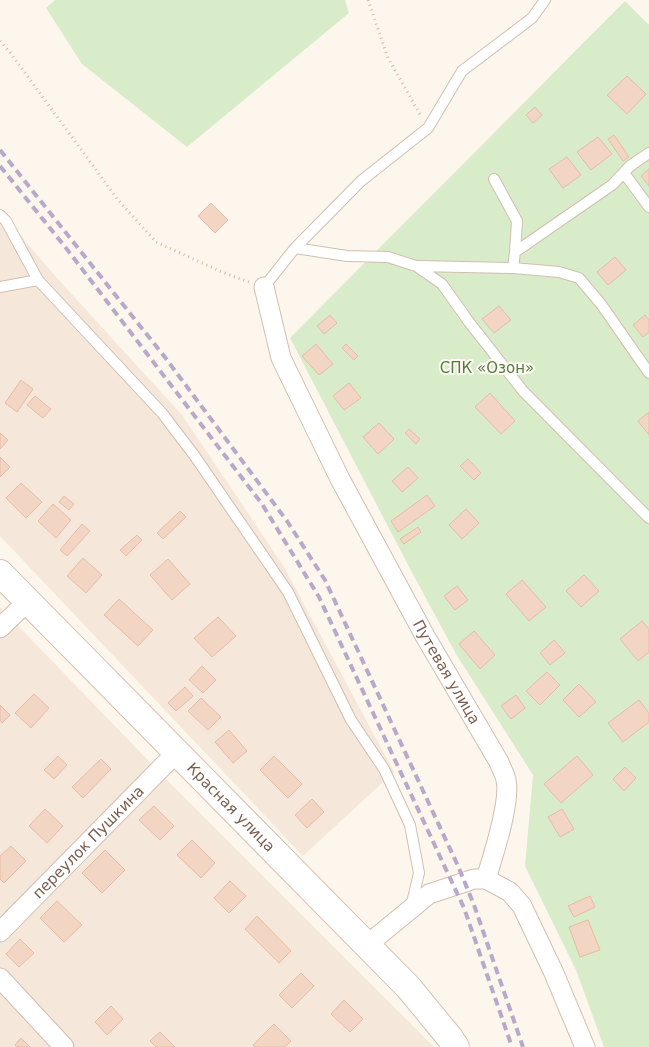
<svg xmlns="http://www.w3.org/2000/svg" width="649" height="1047" font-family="'DejaVu Sans',sans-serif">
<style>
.residential{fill:#f5e8da}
.green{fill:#d8ecc9}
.building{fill:#f3d5c3;stroke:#e6bba3}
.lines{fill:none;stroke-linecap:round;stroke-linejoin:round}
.service-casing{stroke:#d1beb0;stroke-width:12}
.minor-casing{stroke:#d1beb0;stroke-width:21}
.secondary-casing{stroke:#d6c0b0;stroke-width:28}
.path{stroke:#d9b8a5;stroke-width:3;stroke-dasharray:1 4;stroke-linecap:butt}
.service{stroke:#fff;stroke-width:10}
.minor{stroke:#fff;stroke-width:19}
.secondary{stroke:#fff;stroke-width:26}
.rail{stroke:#b9a8c9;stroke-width:4;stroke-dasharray:8 5;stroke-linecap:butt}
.labels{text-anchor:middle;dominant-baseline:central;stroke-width:4;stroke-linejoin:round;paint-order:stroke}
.park-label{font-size:15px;fill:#537a41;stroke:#fffaf3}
.street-label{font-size:15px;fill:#7a5c4d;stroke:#fffaf3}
</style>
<rect width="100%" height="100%" fill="#fdf6ec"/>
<!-- residential -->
<path class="residential" d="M0,212L57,278L182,415L284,567L394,772L303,856L0,536Z
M0,607L170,783L434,1047H0Z"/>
<!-- green -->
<path class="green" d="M55,0H345L349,13L187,147L82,64L46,8Z
M625,1L649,25V1047H604L576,970L525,866L533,775L456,654L408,565L290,338Z"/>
<!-- building -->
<path class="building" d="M627,76L646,94L627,114L607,95Z
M535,107L542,115L533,123L526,115Z
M614,135L629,157L623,161L608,139Z
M598,137L612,154L591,170L577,152Z
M567,157L581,175L563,188L549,169Z
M649,169V186L641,176Z
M211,203L228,220L215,233L198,216Z
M615,257L626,270L608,285L597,272Z
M499,306L511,320L494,333L482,319Z
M330,315L337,323L324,334L317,326Z
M645,315L649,320V332L643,337L633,325Z
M316,344L333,364L319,375L302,356Z
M346,344L358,356L354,360L342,348Z
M21,380L33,389L17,412L5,403Z
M349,383L361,398L344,410L333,396Z
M490,393L515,421L501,434L475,407Z
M35,396L51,409L43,418L27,405Z
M649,412V435L638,421Z
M379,423L394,439L378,454L363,437Z
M409,429L420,439L416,444L405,433Z
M0,433L8,440L0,449Z
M0,457L10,467L0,477Z
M468,459L481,473L474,480L460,466Z
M408,467L418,478L402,492L392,481Z
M21,483L42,502L26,518L6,498Z
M427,495L435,506L398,532L391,521Z
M64,496L74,504L69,510L59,502Z
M53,504L71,520L56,538L38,521Z
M466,509L479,523L462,539L449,525Z
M180,511L186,517L163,539L157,533Z
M82,524L90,531L67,556L60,550Z
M418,527L421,532L404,544L400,539Z
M137,535L142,540L126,556L120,550Z
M83,558L102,575L86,593L67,576Z
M168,559L190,584L172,600L150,575Z
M584,575L599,591L581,607L566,591Z
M522,580L546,607L529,621L506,594Z
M457,586L468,600L455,610L444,596Z
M119,599L153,630L138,646L104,615Z
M218,617L236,636L212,657L194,638Z
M642,621L649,629V652L638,661L620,639Z
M474,631L495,655L480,669L459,644Z
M554,640L565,653L550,665L540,653Z
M202,666L216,680L203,693L189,680Z
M547,672L560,685L540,705L526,691Z
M579,684L596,702L579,717L563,700Z
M185,687L193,696L176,711L168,703Z
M34,694L49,708L31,728L15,713Z
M516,695L525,708L511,719L501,706Z
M201,698L221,717L208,730L188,711Z
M639,700L649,713V722L623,742L608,723Z
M0,705L10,715L2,723L0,720Z
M229,730L247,751L233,763L215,742Z
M58,756L67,765L54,779L44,770Z
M274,756L302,784L288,798L260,770Z
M577,756L593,775L561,803L544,784Z
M101,759L111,769L83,798L72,787Z
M625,767L636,778L624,791L613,779Z
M312,799L324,812L307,828L295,815Z
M154,806L174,826L160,840L139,820Z
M45,809L63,826L47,843L29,826Z
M562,809L574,829L560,837L548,817Z
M192,840L215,863L201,878L177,855Z
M11,846L26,861L4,883L0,879V856Z
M105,850L125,870L102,893L82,873Z
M230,881L246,896L229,913L214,898Z
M590,896L595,907L574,917L568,906Z
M57,901L82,925L64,942L40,918Z
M257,916L291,951L279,963L245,929Z
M588,920L600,950L580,957L569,927Z
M20,939L34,953L19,967L6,954Z
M301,973L314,986L292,1008L279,995Z
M344,1000L363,1019L350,1032L331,1014Z
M111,1006L123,1019L107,1035L95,1022Z
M274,1024L291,1041L285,1047H255L253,1045Z
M160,1032L175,1047H156L150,1041Z
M21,1038L30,1047H17L15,1045Z"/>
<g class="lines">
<!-- service casing -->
<g class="service-casing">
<path id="service" d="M624,173L649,207
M494,179L517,221L515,252
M0,215L6,221L38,280L162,413L194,455L288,592L351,720L384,769L410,825L419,873L411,907
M295,248L347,256L388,257L416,266L442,284L469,322L523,391L649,518
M417,266L513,268L559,272L579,278L601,304L649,373
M513,268L515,252L612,185L630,166L649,153
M0,287L38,280
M264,287L295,248L361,181L428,128L462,71L532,18L545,0"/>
</g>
<!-- minor casing -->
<g class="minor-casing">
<g id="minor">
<path id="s1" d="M264,287L281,358L340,479L425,636L499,762C501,768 505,774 506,780C511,802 493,856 486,879L510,892L522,906L553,971L585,1047"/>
<path d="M0,628L27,602"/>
<path id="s2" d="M0,932L177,752"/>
<path d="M367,945L429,894L474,879H486"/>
<path d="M0,978L64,1047"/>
</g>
</g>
<!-- secondary casing -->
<g class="secondary-casing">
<g id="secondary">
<path id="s3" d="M0,573L409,988L450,1038L456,1047"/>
</g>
</g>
<!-- path -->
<path class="path" d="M368,0L388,58L421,116
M0,41L9,51L118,200L156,242L222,272L249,282"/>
<!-- service -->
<use href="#service" class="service"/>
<!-- minor -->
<use href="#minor" class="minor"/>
<!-- secondary -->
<use href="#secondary" class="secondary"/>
<!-- rail -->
<path class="rail" d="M0,150L164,356L287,521L325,580L458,866L474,905L523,1047
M0,166L66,248L262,504L319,597L464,908L512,1047"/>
</g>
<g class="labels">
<!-- park labels -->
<g class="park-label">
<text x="487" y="368">СПК «Озон»</text>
</g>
<!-- street labels -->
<g class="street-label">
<text stroke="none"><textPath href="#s1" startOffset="428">Путевая улица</textPath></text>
<text stroke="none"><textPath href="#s3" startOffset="329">Красная улица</textPath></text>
<text stroke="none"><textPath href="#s2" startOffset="126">переулок Пушкина</textPath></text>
</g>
</g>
</svg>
